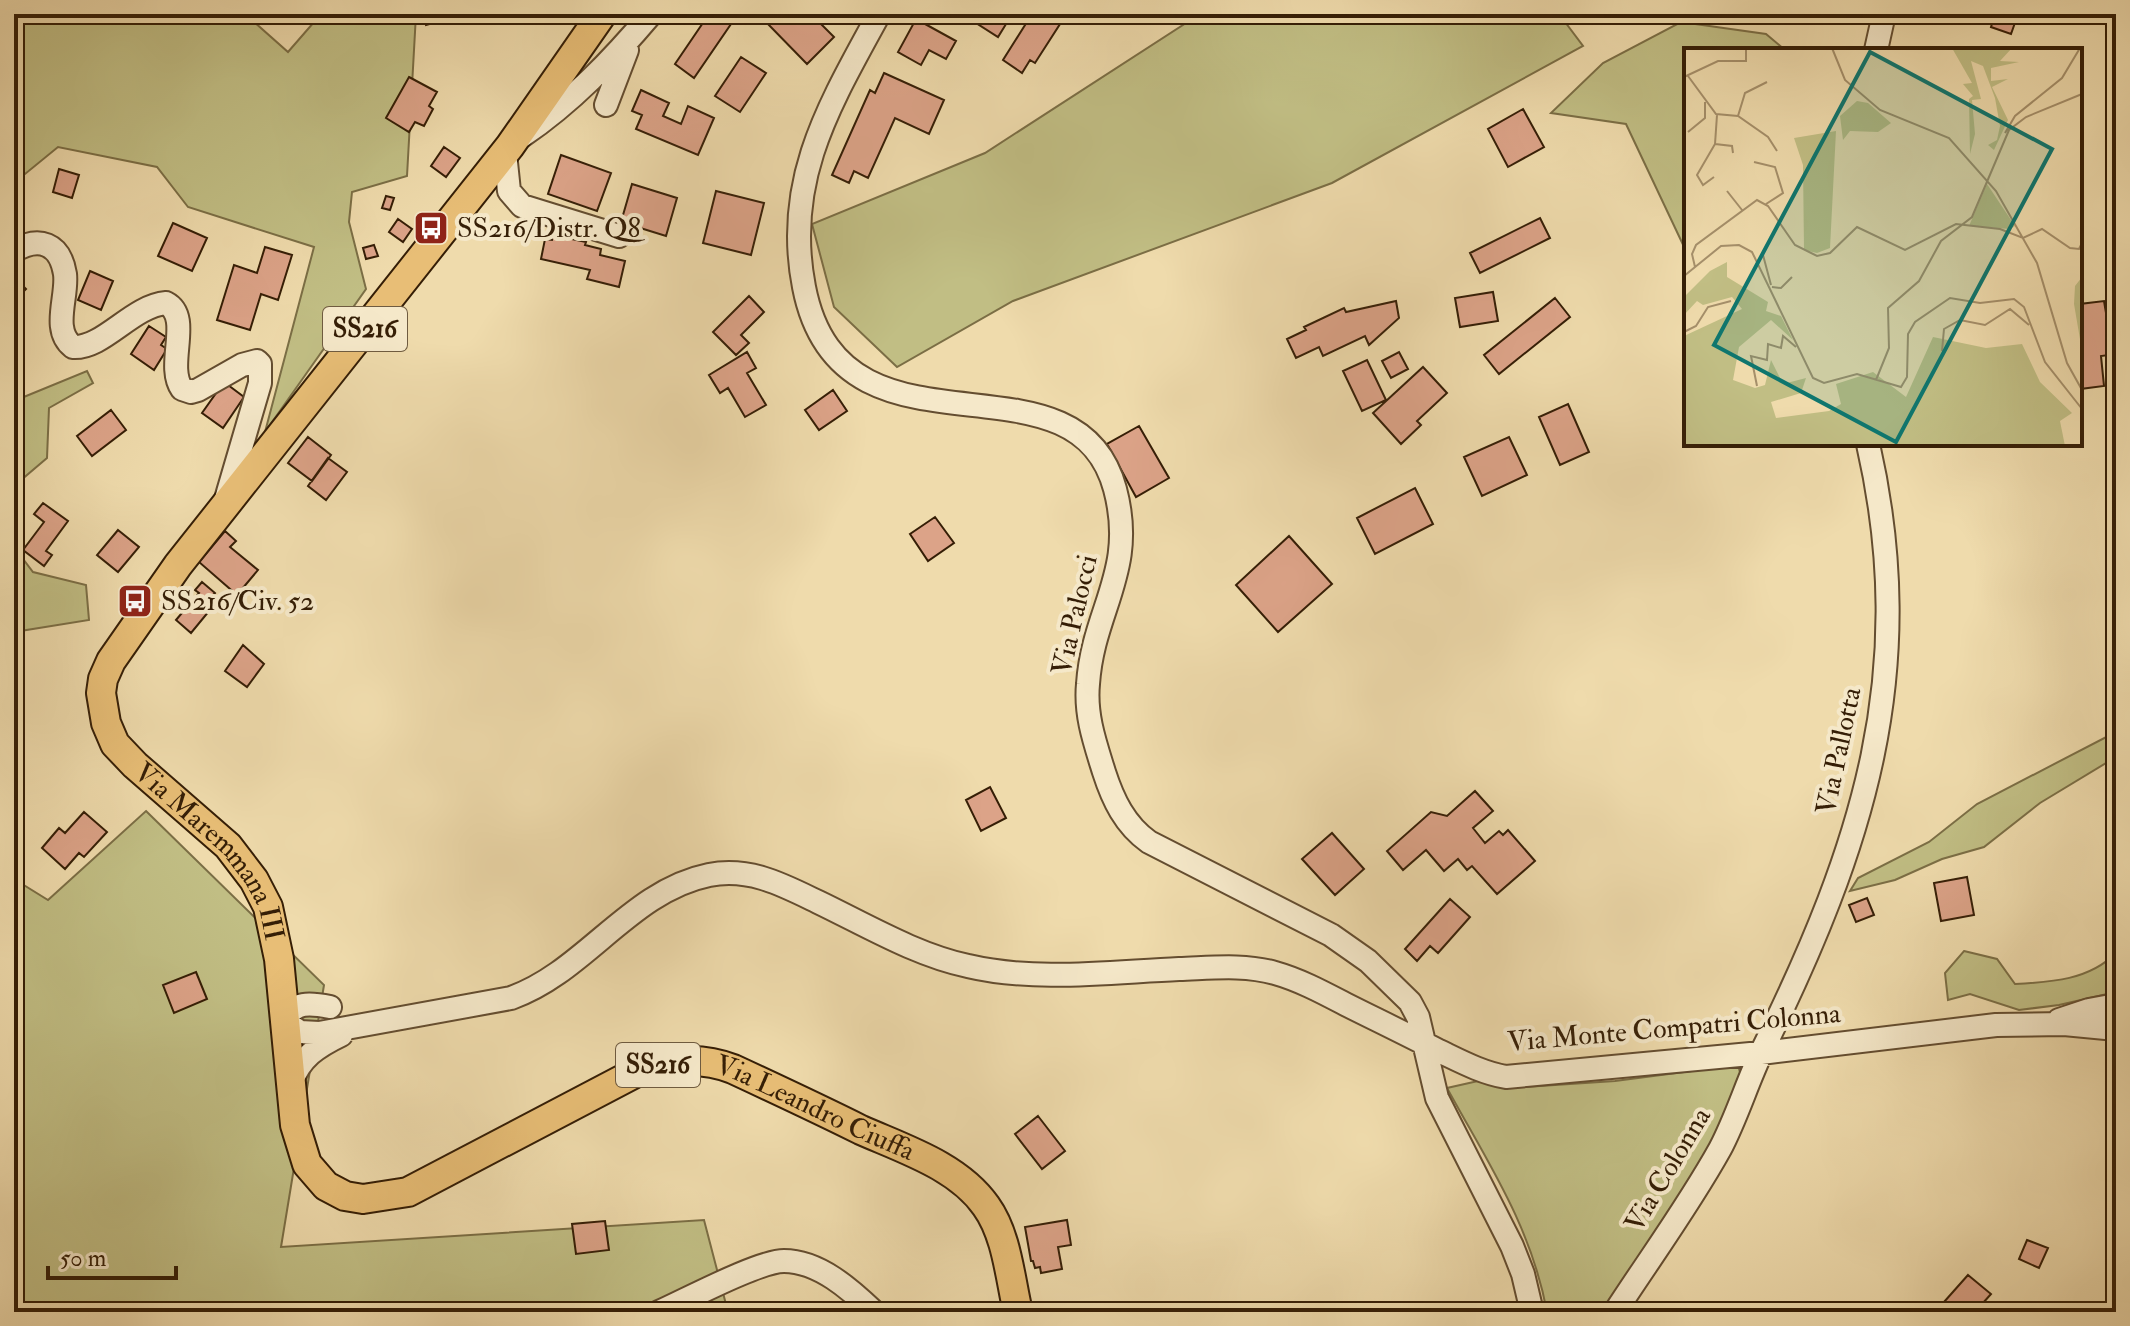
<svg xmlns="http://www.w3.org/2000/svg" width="2130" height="1326" font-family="'IM FELL Double Pica',serif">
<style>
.green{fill:#c1be84;stroke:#7b6e45;stroke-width:2}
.building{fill:#dca388;stroke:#351e06;stroke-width:2}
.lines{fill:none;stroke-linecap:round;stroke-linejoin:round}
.minor-casing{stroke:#644d30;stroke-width:26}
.major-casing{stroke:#351e06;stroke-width:32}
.minor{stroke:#f5e8c9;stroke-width:22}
.major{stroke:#e8be76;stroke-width:28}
.labels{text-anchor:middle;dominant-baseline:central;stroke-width:8;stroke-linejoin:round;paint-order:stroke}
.shield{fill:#f5e8c9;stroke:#6f5b40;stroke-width:2}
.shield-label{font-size:26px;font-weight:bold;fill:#351e06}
.poi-label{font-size:28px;fill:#351e06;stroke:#f5e8c9;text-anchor:start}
.street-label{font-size:28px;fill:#351e06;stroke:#f5e8c9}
.inset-road{fill:none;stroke:#a58f6a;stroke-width:2}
.view{fill:#0f766e;fill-opacity:0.15;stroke:#0f766e;stroke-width:4}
.inset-edge{fill:none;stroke:#351e06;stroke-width:4}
</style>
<rect width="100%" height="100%" fill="#efdbac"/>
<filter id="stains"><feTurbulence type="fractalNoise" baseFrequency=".0025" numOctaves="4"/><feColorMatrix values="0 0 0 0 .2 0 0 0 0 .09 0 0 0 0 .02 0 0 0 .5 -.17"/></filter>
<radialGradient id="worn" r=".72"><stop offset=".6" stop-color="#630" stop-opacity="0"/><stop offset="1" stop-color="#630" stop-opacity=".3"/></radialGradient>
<!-- green -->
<path class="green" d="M14,14H245L288,52L321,14H416L407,176L352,192L349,222L366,289L265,432L314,247L188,207L157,167L58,147L14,183Z
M1200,14H1559L1583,46L1332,183L1013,301L897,367L834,307L812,224L985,153Z
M1681,22L1766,34L1785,50H1686V251L1626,124L1551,113L1603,63Z
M87,371L93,383L49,408L47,458L14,486V401Z
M14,547L33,572L86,585L89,620L14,632Z
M2116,732V757L2040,803L1984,847L1942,859L1895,880L1850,891L1858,878L1929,842L1977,804Z
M146,811L324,985L281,1247L704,1220L728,1312H14V879L48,900Z
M1964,951L1997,959L2015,984C2052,982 2089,980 2116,953V992L2059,1005L2019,1010L1970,994L1948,1000L1945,973Z
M1738,1065L1741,1076L1731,1111L1695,1175L1608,1312H1547C1531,1226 1488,1163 1447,1088L1478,1081L1525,1087L1615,1081Z"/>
<!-- building -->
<path class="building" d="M423,14H449L451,18L426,25Z
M709,14H716L731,24L694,78L675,64Z
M770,14H811L834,37L807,64L764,20Z
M962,14H1009L1011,16L998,37Z
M1032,14H1057L1053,20L1060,24L1035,63L1030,60L1022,73L1003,60Z
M1995,14L2017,17L2011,34L1991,27Z
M916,19L956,41L946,59L929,50L921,65L898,52Z
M741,57L766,73L740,112L715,96Z
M884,73L944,100L929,134L895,118L868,178L854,171L849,183L832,175L870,90L875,93Z
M409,77L437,92L429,106L433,109L424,126L415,122L409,132L386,118Z
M641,90L669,103L663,116L681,124L688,106L714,118L698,155L636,129L642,115L632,111Z
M1523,109L1544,147L1508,167L1488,129Z
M444,147L460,158L446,177L431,166Z
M561,155L611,173L597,211L548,194Z
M59,169L79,175L72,198L53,192Z
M632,184L677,198L666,236L621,222Z
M716,191L764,203L751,255L703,243Z
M386,196L394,198L390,210L382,208Z
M1540,218L1550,238L1480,273L1470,253Z
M398,219L412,229L403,242L389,232Z
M173,223L207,238L192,271L158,256Z
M553,235L586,242L585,245L601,249L600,255L625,261L619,287L587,279L590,270L541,259L545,239L552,240Z
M374,245L378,256L366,259L363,248Z
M265,247L292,255L278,300L261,294L250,330L217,320L234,265L257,273Z
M90,271L113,281L101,310L78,300Z
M14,277L26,289L14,301Z
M1493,292L1498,321L1460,327L1455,298Z
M749,296L764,312L741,335L749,343L736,355L713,332Z
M1555,298L1570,317L1499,374L1484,355Z
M1396,301L1399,318L1369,345L1365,336L1323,356L1319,347L1296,358L1287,339L1306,330L1304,327L1344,308L1346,312Z
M2104,301L2106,313L2114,312L2116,354L2101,356L2104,386L2080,389V304Z
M149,326L166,337L161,345L167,349L154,370L131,354Z
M747,352L756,368L747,373L766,405L745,417L728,388L720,393L709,375Z
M1399,352L1408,369L1391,378L1382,361Z
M1367,360L1386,400L1362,411L1343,371Z
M1423,367L1447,393L1417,421L1421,425L1401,444L1373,413Z
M224,382L244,397L223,428L202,413Z
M833,390L847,411L819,430L805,410Z
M1568,404L1589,452L1560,465L1539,417Z
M111,410L126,430L92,456L77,436Z
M1139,426L1169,478L1136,497L1107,444Z
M308,437L331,455L312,481L288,463Z
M1509,437L1527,475L1482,496L1464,457Z
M328,458L347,472L326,500L308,486Z
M1415,488L1433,524L1375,554L1357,518Z
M43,503L68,521L46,551L52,555L44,566L23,550L44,522L34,514Z
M935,517L954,543L928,561L910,534Z
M118,530L139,547L118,572L97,555Z
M225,531L236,541L230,547L258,570L237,595L199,562Z
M1289,536L1332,584L1278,632L1236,585Z
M202,582L215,593L209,600L214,605L191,633L176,620L199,593L195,590Z
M243,645L264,664L247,687L225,671Z
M990,787L1006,818L981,831L966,800Z
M1475,791L1493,811L1473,828L1485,843L1499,831L1503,835L1508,830L1535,861L1497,894L1472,866L1467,870L1458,859L1444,871L1426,850L1403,870L1387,851L1431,812L1447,816Z
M84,812L107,832L84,857L79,853L65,869L42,848L59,828L65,833Z
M1332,833L1364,869L1335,895L1302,859Z
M1967,877L1974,915L1941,921L1934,883Z
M1867,898L1874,915L1856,922L1849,905Z
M1450,899L1470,917L1438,953L1430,946L1417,961L1405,949Z
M196,972L207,999L174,1013L163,985Z
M1038,1116L1065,1151L1042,1169L1015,1134Z
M1067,1220L1071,1245L1058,1247L1062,1269L1041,1273L1040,1267L1035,1268L1033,1261H1031L1025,1227Z
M605,1221L609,1250L576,1254L572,1224Z
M2027,1240L2048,1248L2039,1268L2019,1259Z
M1968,1275L1991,1294L1975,1312H1955L1944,1302Z"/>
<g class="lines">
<!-- minor casing -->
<g class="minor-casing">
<path id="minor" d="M879,14C830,104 783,180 804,287C841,478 1075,339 1115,489C1137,571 1093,609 1088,684C1085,715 1095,743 1104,772C1113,800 1125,825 1149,842L1331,935L1368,961L1410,1002L1418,1017L1437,1098L1512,1246L1523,1274L1532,1312
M1876,50L1884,14
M606,105L627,50
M522,136C572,102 612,60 651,14
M505,153L509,191L522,206L619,236
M14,251C39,236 60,243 65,274C68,297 51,330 73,347C103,349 132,306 166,303C193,317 165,365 182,389L191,392L198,390L242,365L257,361L260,364V383L226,499
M330,1007C310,1003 294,1001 284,1021L300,1032L319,1033L511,998C585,972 630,891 709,875C750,867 783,885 818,902C866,925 916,955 968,966C1036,982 1110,972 1179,969C1211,968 1244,964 1275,973C1300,980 1324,993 1347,1005C1377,1020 1408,1035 1439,1051C1460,1061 1482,1073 1506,1077L1761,1053L1996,1025L2064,1024L2116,1029
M2059,1020L2089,1010L2116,1005
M291,1084C299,1058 318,1046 341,1035
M659,1312C686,1300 759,1261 784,1261C819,1261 851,1290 874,1312
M1615,1312C1650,1258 1689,1205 1720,1149C1737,1117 1747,1082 1763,1049C1863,846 1920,672 1868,444"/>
</g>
<!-- major casing -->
<g class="major-casing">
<g id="major">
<path id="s1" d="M602,14L510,146L178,565L111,661L103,679L101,693L106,723L115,744L135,765L228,846L254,880L268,907L279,959L295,1125L307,1164L326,1186L345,1196L363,1199L408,1192L635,1073C668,1060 699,1056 733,1069C776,1089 819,1109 861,1130C904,1149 958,1166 986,1206C1007,1235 1010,1278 1018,1312"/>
</g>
</g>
<!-- minor -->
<use href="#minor" class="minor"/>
<!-- major -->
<use href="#major" class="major"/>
</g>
<!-- icons -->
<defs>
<g id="bus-square" transform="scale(1.8)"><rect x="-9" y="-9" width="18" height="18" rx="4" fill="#8f2418" stroke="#f5e8c9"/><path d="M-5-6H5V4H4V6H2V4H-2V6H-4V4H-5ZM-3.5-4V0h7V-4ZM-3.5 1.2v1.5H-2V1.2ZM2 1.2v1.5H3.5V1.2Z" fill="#fff"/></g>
</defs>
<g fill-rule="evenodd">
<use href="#bus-square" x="431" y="228"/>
<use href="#bus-square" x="135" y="601"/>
</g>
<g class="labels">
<!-- shield labels -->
<g class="shield">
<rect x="323" y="307" width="84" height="44" rx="6"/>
<rect x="616" y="1043" width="84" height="44" rx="6"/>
</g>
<g class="shield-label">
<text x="365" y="329">SS216</text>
<text x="658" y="1065">SS216</text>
</g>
<!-- poi labels -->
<g class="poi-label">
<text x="457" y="228">SS216/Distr. Q8</text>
<text x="161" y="601">SS216/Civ. 52</text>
</g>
<!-- street labels -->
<g class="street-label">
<text transform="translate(1075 615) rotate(-77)">Via Palocci</text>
<text transform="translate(1839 751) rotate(-78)">Via Pallotta</text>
<text stroke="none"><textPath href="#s1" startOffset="1046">Via Maremmana III</textPath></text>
<text transform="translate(1674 1028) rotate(-5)">Via Monte Compatri Colonna</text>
<text stroke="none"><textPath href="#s1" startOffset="1948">Via Leandro Ciuffa</textPath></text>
<text transform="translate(1668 1170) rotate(-59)">Via Colonna</text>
</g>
</g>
<!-- overview -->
<g transform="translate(1684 48)">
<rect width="398" height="398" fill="#efdbac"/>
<path d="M268,0H328L316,13L335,14L307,20V33L324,31L308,39L324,72L310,102L304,97L313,92L316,78L311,50L299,18L287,13L297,51L288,52L291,86L286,106L285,51L289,48L279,36L288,35ZM173,53L184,55L207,75L194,84L166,83L159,92L156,68ZM152,83L146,200L133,205L120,202L119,117L110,90ZM303,136L331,178L326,181L285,178ZM43,214V229L84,254L82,263L97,268L109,292L87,272L55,299L49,332L71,340L81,337L87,312L99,336L122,330L117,345L87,354L92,370L145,363L157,356L152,336L189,324L222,349L249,289L302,300L338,296L356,334L388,365L376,373L381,398H0V288L58,261L48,249L19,257L13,253L0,267V249L26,223ZM398,229V303L390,256L391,238Z" fill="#c1be84"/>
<path class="inset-road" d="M148,0L161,32L196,62L265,90L312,143L353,215L383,315L398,342M4,28L32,66L54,68L84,89L93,103M0,29L34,13H62V0M54,68L61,45L83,34M4,84L21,70V54M321,85L331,68L378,30L396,0M31,96L48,98L49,105M70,114L91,119L99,145L82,156M30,129L19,137L13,127L31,96L33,67M43,143L58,162M79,207L87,237M11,219L8,206L12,197L73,152L84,158L111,197L133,208L146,205L173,179L221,202L272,176L316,181L339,190L358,181L386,200L395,201L398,195M0,228L37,198L55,197L68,204L129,330L140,335L173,326L217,339L223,329L224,286L231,274L266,250L296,255L330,251L340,259L361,314L398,361M88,239L97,240L108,229M0,284L12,278L24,259L47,253M258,303L260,281L276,272L301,277L326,261L345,277M192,332L205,300L204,260L235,233L257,193L288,169L325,82L342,69L398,46M73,338L67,308L83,312L84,296L97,300L99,288L112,299"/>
<path class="view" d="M186,4L368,101L212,394L30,297Z"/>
<rect width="398" height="398" class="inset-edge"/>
</g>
<!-- margin -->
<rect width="2130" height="1326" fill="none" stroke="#efdbac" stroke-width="48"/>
<rect x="16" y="16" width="2098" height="1294" fill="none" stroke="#351e06" stroke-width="4"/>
<rect x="24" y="24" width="2082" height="1278" fill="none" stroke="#351e06" stroke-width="2"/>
<!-- scale -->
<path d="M48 1266v12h128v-12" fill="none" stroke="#351e06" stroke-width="4"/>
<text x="60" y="1266" font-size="24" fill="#351e06" stroke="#f5e8c9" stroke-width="6" paint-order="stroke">50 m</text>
<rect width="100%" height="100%" filter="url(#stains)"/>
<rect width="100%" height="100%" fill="url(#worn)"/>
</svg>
